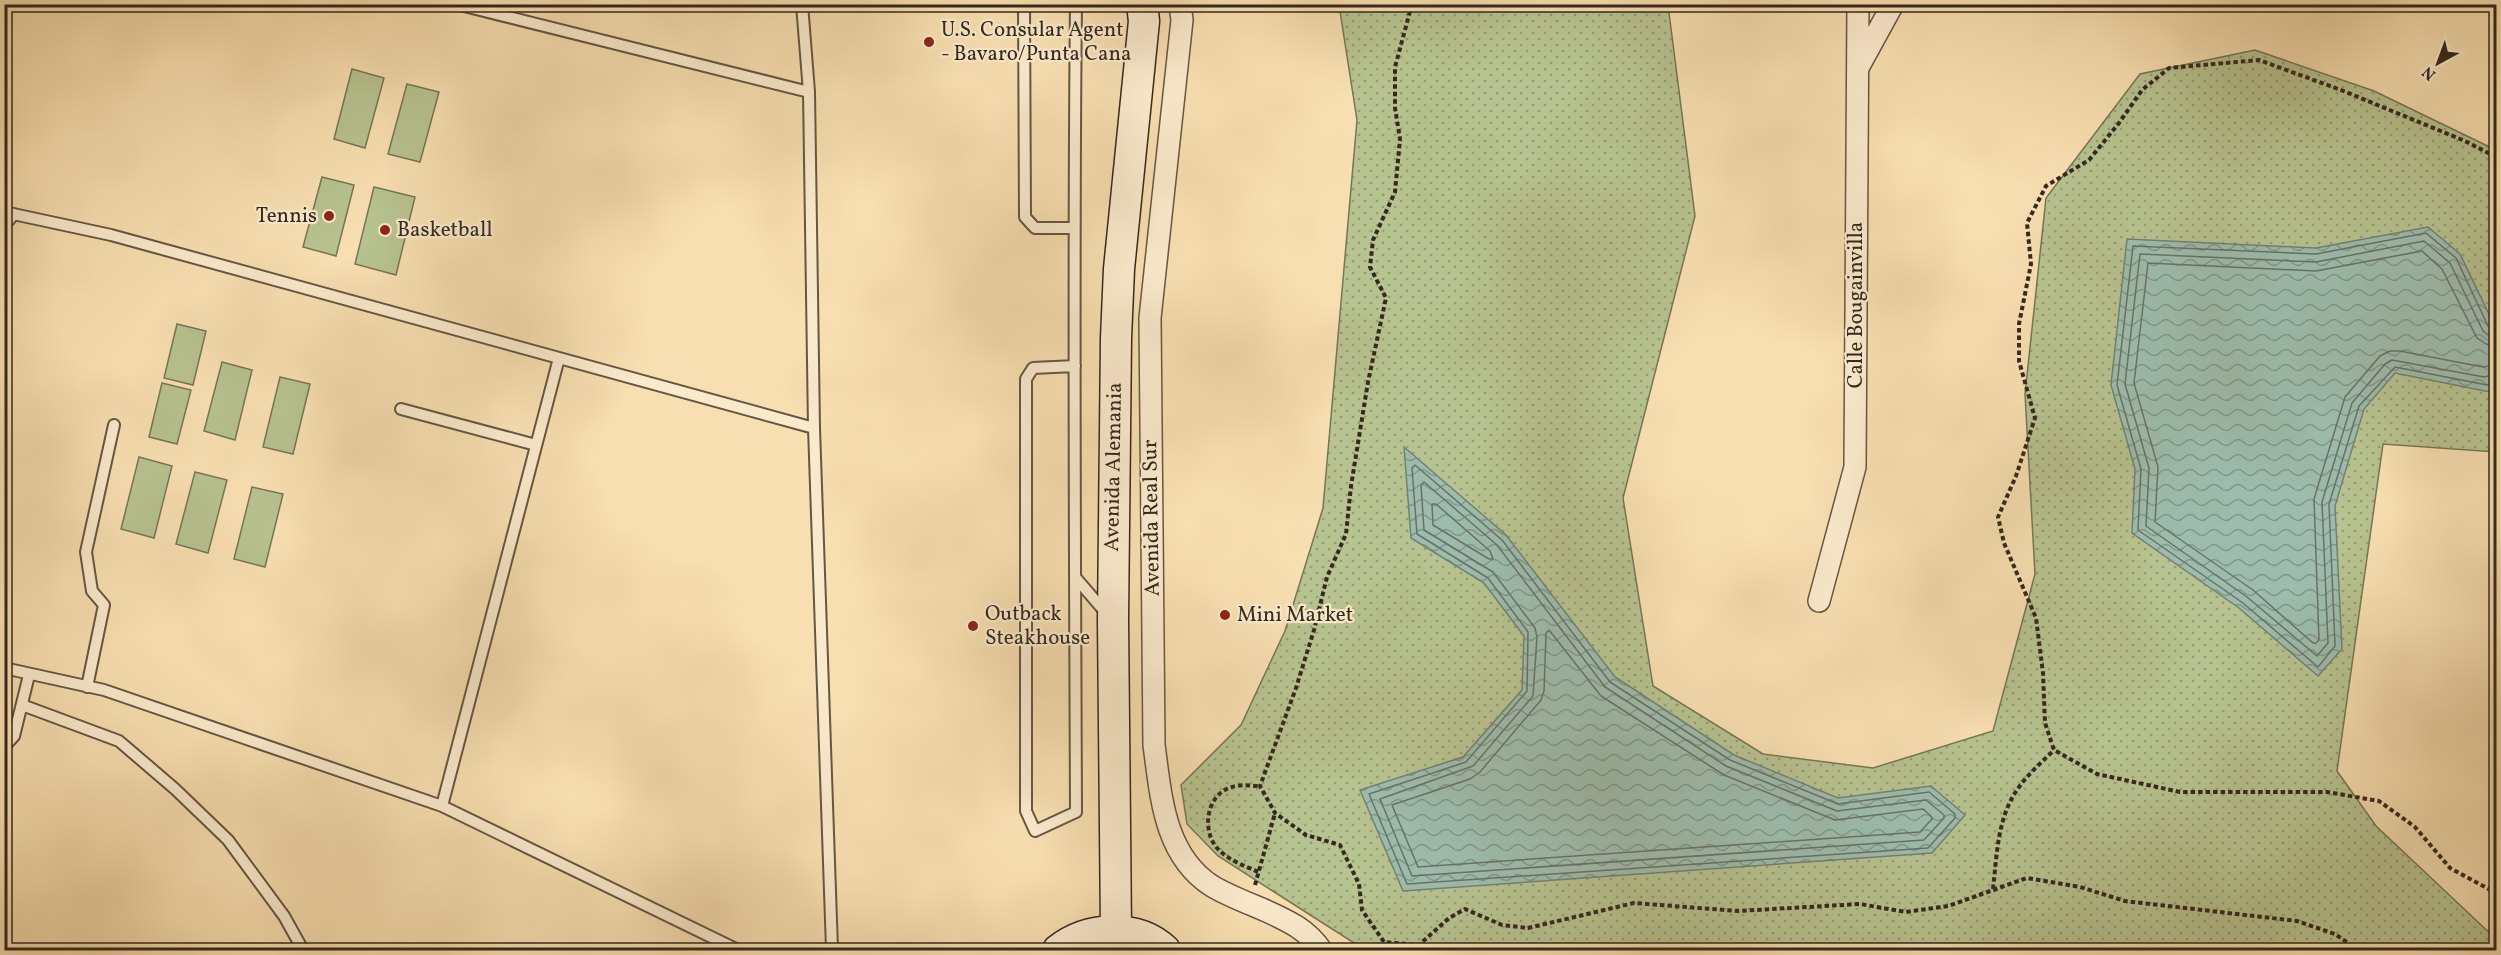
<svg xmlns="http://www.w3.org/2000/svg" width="2501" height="955" font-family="Vollkorn,serif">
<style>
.grass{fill:url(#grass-dots);stroke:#767657;stroke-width:1.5}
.pitch{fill:#b7c390;stroke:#767657;stroke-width:1.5}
.water{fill:url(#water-waves);stroke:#738174;stroke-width:1.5}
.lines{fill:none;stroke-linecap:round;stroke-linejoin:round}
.shore{stroke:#697266;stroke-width:1.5}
.lane-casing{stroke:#665643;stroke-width:14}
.street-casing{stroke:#665643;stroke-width:24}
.secondary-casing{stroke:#35281e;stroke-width:33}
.path{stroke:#35281e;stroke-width:4;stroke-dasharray:4.5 3;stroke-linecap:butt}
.lane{stroke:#faeacc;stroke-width:10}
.street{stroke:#faeacc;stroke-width:21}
.secondary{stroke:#faeacc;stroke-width:30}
.poi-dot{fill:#8f2418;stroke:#faeacc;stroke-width:2}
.labels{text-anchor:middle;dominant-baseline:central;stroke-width:4.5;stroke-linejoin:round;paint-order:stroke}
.poi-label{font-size:21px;fill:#35281e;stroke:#faeacc;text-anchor:start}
.street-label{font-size:21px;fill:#35281e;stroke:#faeacc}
</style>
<defs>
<pattern id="grass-dots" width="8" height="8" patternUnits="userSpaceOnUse" patternTransform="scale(1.5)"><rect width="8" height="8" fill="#b7c390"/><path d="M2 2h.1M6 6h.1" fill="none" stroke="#969e75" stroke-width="1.8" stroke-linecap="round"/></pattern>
<pattern id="water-waves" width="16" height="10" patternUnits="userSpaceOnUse" patternTransform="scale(1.5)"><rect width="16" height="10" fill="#9dbcad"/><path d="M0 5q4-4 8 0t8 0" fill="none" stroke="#81998c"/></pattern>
</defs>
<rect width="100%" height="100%" fill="#f8dfb1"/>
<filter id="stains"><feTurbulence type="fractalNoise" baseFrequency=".00333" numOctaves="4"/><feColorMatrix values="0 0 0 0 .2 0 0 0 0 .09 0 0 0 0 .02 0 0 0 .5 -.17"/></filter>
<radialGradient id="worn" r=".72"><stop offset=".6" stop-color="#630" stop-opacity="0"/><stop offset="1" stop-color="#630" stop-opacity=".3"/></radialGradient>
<!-- grass -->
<path class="grass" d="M1339,5H1668L1695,216L1623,498L1653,686L1763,754L1873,768L1993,731L2035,574L2025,394L2046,198L2140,74L2255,50L2374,91L2496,150V452L2383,444L2337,771L2376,826L2496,939V950H1365L1218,856L1187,824L1181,785L1241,725L1285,631L1323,508L1357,120Z"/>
<!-- pitch -->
<path class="pitch" d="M352,69L384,78L365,148L334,139Z
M407,84L439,92L420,162L388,154Z
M322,177L354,185L336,256L303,247Z
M374,187L415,197L396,275L355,264Z
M177,324L206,331L193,385L164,378Z
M222,362L252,370L235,440L204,431Z
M280,377L310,384L293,454L263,447Z
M162,383L191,390L177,444L149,437Z
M139,457L172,466L154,538L121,529Z
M195,472L227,480L208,553L176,544Z
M252,487L283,494L265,567L234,559Z"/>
<!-- water -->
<path class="water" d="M2428,227L2460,254L2496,329V385L2490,392L2395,373L2364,409L2335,506L2342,649L2318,676L2239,608L2132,533L2135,469L2111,385L2127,239L2316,248Z
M1404,447L1506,535L1615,677L1734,755L1838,798L1931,786L1965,815L1932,853L1403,891L1360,790L1463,757L1522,690L1524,636L1484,583L1411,538Z"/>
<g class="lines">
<!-- shore -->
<path class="shore" d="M2496,329L2488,326L2456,258L2426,233L2316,254L2133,246L2117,385L2141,469L2138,530L2243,603L2318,667L2335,646L2329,504L2359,406L2395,367L2487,385L2496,381
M2496,337L2488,335L2483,331L2450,263L2424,241L2316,262L2140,254L2125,384L2149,468L2146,526L2247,597L2317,656L2328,643L2322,502L2352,403L2385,364L2392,360L2484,377L2496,374
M2496,346L2486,344L2477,338L2442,269L2422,251L2316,271L2148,263L2134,383L2158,467L2155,522L2253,590L2313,643H2316L2319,640L2314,499L2345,397L2380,356L2390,351H2400L2483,367L2496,365
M1415,465L1502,540L1610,682L1730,760L1838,804L1929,792L1955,814V818L1928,848L1407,884L1369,794L1466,762L1527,691L1528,632L1488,578L1417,534L1412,468Z
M1424,482L1497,545L1605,687L1726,766L1837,811L1926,800L1944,815V818L1924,840L1412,876L1380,799L1473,766L1533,696L1537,637L1535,628L1493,572L1424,530L1421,485Z
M1432,504H1436L1490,551L1493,559H1489L1433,525Z
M1549,630L1601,696L1724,775L1835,820L1923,809L1931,816L1932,819L1920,832L1418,867L1392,805L1470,779L1480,772L1541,700L1544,691L1546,633Z"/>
<!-- lane casing -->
<g class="lane-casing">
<path id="lane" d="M456,4L809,92
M802,4L809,92L814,428L832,949
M1024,4L1025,217L1035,228H1074
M4,212L111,235L814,428
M4,226L14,214
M1075,366L1033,368L1026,379V811L1035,831L1076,812C1075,543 1073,274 1076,4
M401,409L536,445
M1075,577L1106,613
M4,668L104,690L442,806L738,950
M87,687L104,605L92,591L86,552L114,425
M22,705L119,741L175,789L228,840L284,916L303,950
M4,747L14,736L29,675
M442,806L559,358
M809,950H835"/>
</g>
<!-- street casing -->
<g class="street-casing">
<path id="street" d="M1180,4L1182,20L1150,318L1154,745C1161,796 1164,855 1212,886C1227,895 1245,902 1262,909C1286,920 1306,928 1321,950
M1859,66L1893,4
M1819,601L1855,467L1858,4"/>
</g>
<!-- secondary casing -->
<g class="secondary-casing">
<path id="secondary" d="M1116,931L1113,620L1116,338L1119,269L1144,21L1142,4
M1058,950C1087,927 1136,923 1165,950"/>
</g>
<!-- path -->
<path class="path" d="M1412,4L1395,67V108L1400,139L1395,192L1373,240L1370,267L1386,298L1368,382L1351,486L1346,534L1327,577L1314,630L1296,688L1260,786L1275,813L1306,835L1340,845L1359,884L1362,910L1384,942L1419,945L1449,918L1465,909L1502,925L1528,928L1634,903L1738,911L1860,904L1906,912L1948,906L2027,878L2080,887L2125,901L2297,921L2335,934L2358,950
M2496,157L2465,141L2341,90L2259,60L2169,68L2142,90L2119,123L2089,160L2046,186L2027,223L2031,264L2019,324V361L2035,418L2016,476L1998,517L2004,543L2036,618L2043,673L2045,723L2054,750L2097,774L2180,792H2327L2379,801L2415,827L2450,868L2496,893
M1258,872C1245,866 1228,860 1218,849C1201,831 1206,794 1232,787C1240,784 1252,786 1260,786
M1255,885L1275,813
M1993,889C1997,855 1997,817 2019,787C2028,774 2042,762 2054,750
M1383,950L1384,942"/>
<!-- lane -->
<use href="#lane" class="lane"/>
<!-- street -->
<use href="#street" class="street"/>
<!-- secondary -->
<use href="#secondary" class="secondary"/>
</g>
<!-- markers -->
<g class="poi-dot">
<circle cx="929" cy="42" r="6"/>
<circle cx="329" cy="216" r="6"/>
<circle cx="385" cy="230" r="6"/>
<circle cx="1225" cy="615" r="6"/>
<circle cx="973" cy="626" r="6"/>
</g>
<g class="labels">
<!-- poi labels -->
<g class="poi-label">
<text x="941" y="30">U.S. Consular Agent<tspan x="941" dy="24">- Bavaro/Punta Cana</tspan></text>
<text x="317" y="216" text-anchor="end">Tennis</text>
<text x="397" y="230">Basketball</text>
<text x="985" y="614">Outback<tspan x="985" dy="24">Steakhouse</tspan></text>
<text x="1237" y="615">Mini Market</text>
</g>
<!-- street labels -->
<g class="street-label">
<text transform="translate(1856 305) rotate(-90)">Calle Bougainvilla</text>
<text transform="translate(1114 467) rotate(-89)">Avenida Alemania</text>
<text transform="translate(1152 518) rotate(-91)">Avenida Real Sur</text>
</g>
</g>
<!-- margin -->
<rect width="2501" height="955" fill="none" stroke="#f8dfb1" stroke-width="24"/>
<rect x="6" y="6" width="2489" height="943" fill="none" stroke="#35281e" stroke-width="3"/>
<rect x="12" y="12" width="2477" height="931" fill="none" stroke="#35281e" stroke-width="1.5"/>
<!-- north arrow -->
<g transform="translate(2438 63) rotate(221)" stroke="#faeacc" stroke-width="4.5" paint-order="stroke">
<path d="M0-4.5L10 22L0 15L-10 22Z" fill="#35281e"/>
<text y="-9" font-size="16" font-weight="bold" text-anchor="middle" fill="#35281e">N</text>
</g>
<rect width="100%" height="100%" filter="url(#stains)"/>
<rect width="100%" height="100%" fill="url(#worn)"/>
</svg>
